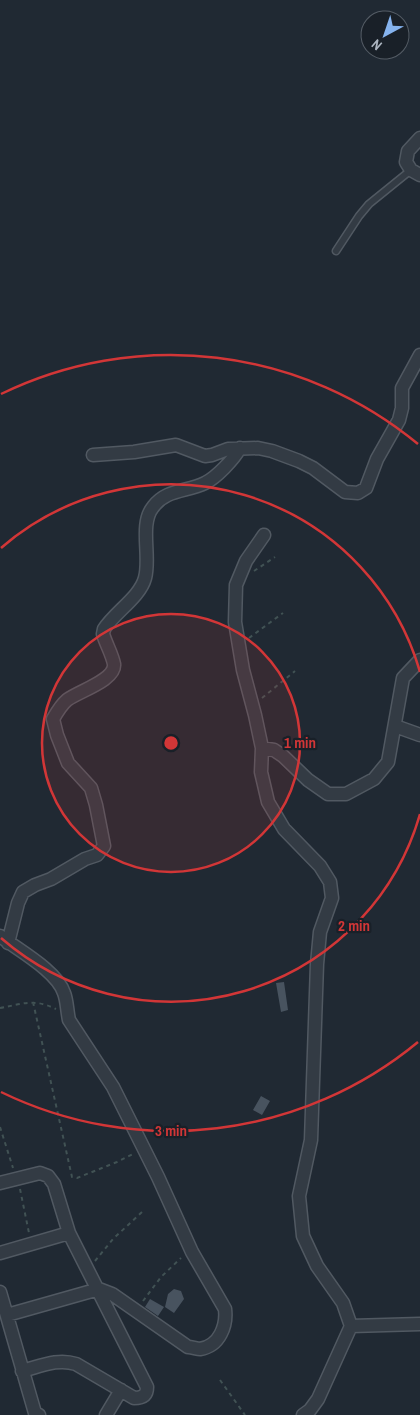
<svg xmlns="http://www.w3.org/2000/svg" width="420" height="1415" font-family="'Archivo Narrow',sans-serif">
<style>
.building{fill:#48535f}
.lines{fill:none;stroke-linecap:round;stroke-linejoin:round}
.lane-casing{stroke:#515962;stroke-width:9}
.street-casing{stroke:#515962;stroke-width:15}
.path{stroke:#415254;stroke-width:2;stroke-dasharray:4 4;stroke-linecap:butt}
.lane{stroke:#333b44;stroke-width:6}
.street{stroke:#333b44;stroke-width:12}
.ring{fill:none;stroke:#d23637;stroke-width:2.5}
.centre{fill:#d23637;stroke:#192028;stroke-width:2.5}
.ring-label{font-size:15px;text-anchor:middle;font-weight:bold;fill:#d23637;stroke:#192028;stroke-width:4.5;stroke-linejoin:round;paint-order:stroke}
</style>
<rect width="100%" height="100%" fill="#202933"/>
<!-- building -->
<path class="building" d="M284,982L288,1010L281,1012L276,983Z
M261,1096L270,1101L262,1115L253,1110Z
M174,1289L181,1291L184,1299L174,1313L165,1307L168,1294Z
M150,1299L164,1307L158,1316L145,1307Z"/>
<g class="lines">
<!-- lane casing -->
<g class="lane-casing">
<path id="lane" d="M336,251L359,216L369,204L411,170"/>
</g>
<!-- street casing -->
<g class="street-casing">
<path id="street" d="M420,138L408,151L406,162L411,170L420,175
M93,455L134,452L176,445L205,456L212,455L228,449L258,448L272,451L299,461L313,468L345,492L358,493L366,488L377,459L399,420L402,408V388L420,355
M264,535L246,561L236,585L235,622L243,670L255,715L262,748L261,772L268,802L284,829L320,866L330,882L332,898L320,932L317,964L311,1140L299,1196L303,1236L317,1266L343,1303L351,1326L318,1399L310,1410L303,1415
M395,726L420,735
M262,748L274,750L283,756L308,780L328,794H346L374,779L388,762L403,678L420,660
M0,936C18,950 57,971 64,993C67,1000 67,1011 69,1020L113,1087L158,1177L192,1252L225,1309C227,1325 220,1346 200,1349C197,1349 192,1347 188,1347L112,1294L99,1289L7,1315
M8,943L18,903L23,892L35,885L51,879L85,859L97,855L104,846L96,805L91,788L68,763L57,735L53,719C57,712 61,705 67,700C79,691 116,680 114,664C112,654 106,644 103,634L104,629C115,612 140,597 145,578C151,557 139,524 153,507C166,489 187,492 205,483C216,478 234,459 240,448
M0,1183L40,1173L48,1176L54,1184L69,1233L147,1387C147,1396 142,1398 134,1398L76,1364C58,1358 41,1366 22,1371
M0,1253L69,1233
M0,1292L35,1413L39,1415
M351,1326L420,1324
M106,1415L121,1390"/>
</g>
<!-- path -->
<path class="path" d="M254,571L275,557
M249,638L283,613
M262,698L295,671
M33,1002L72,1177L77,1178L117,1162L133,1154
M0,1008C23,1004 33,998 56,1009
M0,1127L13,1168
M20,1189L29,1233
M95,1261L113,1239L142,1212
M143,1301L161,1277L181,1258
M220,1380L245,1415"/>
<!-- lane -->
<use href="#lane" class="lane"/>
<!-- street -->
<use href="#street" class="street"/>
</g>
<!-- distance rings -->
<circle cx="171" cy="743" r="129" fill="#d23637" fill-opacity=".12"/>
<g class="ring">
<circle cx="171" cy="743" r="129"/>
<path d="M420 814A259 259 0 0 1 1 938M1 548A259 259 0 0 1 420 672"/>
<path d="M418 1042A388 388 0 0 1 1 1092M1 394A388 388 0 0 1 418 444"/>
</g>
<circle cx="171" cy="743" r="8" class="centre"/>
<g class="ring-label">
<text x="300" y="748">1 min</text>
<text x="354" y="931">2 min</text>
<text x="171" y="1136">3 min</text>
</g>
<!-- north arrow -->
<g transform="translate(385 35) rotate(220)"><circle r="24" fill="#192028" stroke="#545c65"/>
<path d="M0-4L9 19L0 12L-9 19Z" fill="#85b3ee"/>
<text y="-8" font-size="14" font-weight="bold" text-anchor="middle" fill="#adb6c1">N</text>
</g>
</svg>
